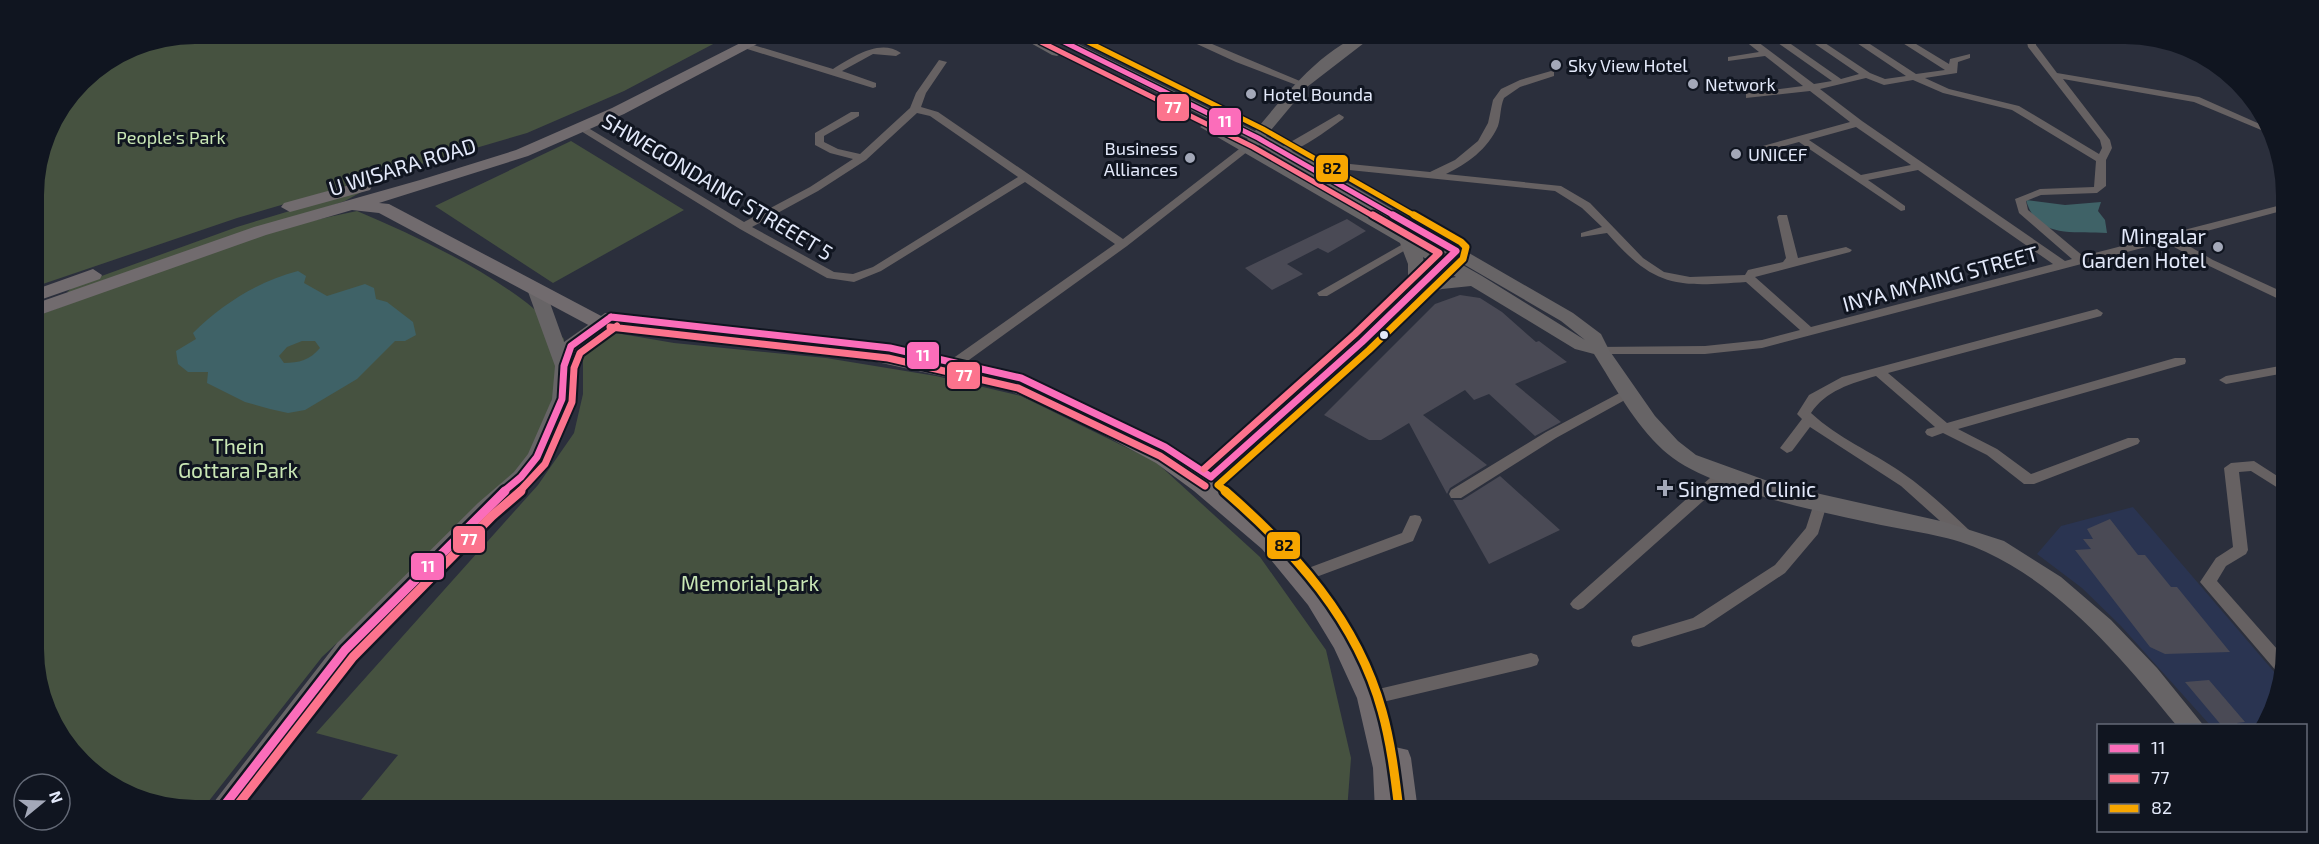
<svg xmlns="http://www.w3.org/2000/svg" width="2319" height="844" font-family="'Exo 2',sans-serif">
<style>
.built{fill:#2a3451}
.green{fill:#465240}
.water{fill:#3f6267;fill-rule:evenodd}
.building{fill:#4a4a55}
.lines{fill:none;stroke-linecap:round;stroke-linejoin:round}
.minor{fill:#666162;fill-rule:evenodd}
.tertiary{fill:#666162;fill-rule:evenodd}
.secondary{fill:#676466;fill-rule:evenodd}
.primary{fill:#716b6e;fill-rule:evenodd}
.bus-1-far2-casing{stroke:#101520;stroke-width:8}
.bus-1-far1-casing{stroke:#101520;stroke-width:11}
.bus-1-casing{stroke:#101520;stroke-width:14}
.bus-2-far2-casing{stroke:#101520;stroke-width:8}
.bus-2-far1-casing{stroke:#101520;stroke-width:11}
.bus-2-casing{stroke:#101520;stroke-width:14}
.bus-3-far2-casing{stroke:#101520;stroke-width:8}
.bus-3-far1-casing{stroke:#101520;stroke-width:11}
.bus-3-casing{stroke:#101520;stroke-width:14}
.bus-1-far2{stroke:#fb6dba;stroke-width:5}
.bus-1-far1{stroke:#fb6dba;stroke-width:7}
.bus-1{stroke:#fb6dba;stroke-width:9}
.bus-2-far2{stroke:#fc738d;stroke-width:5}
.bus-2-far1{stroke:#fc738d;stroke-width:7}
.bus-2{stroke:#fc738d;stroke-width:9}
.bus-3-far2{stroke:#f7a600;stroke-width:5}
.bus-3-far1{stroke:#f7a600;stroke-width:7}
.bus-3{stroke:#f7a600;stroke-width:9}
.poi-dot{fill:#a3a8b8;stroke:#101520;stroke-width:2}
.bus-dot{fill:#e3e9fa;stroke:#101520;stroke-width:2}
.labels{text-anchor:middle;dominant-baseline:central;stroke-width:6;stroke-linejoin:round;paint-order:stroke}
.far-poi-label{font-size:18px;fill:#e3e9fa;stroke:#101520;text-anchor:start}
.far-park-label{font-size:18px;fill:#c9e7b5;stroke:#101520}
.street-label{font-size:21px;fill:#e3e9fa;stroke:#101520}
.poi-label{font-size:21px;fill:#e3e9fa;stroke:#101520;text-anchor:end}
.park-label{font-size:21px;fill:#c9e7b5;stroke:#101520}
.line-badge{stroke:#101520;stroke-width:2}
.badge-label{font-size:16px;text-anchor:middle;font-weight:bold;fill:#fff}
.pale-badge-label{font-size:16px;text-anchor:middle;font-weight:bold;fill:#111}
</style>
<rect width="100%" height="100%" fill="#2b2f3c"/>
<!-- built -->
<path class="built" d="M2133,507L2281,680L2278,701L2260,725H2210L2121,626L2082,588L2037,554L2061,526Z"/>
<!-- green -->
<path class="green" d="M195,33H734L624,91L527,133L237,218L34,287L33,184L50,124L88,73L133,45Z
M571,141L684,210L553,283L435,206Z
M356,191H363L345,201L78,292H67L74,286L237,227Z
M357,211C414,235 477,265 527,303C540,313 552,327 564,339L560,374L538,443L500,491L322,657L201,811L143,803L73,756L36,680L34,317C140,278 246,232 357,211Z
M604,331L674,343L826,358L936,376L1021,396L1156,462L1260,557L1326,650L1351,758L1347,811H352L398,755L316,733L538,485L574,433L583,394V343Z"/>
<!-- water -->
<path class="water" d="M2026,200L2065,205L2101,202L2098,211L2105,220L2107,233C2073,231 2037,239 2026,200Z
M298,271L306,276L304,283L327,296L365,284L374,288L376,299L387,302L413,322L416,335L405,341H395L357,379L305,410L288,413L270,409L245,402L207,383L208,372H188L178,364L176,351L196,339L193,333C222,304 259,281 298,271ZM302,341H315L320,348C310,360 299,363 284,363L279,356L287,347Z"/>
<!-- building -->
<path class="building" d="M1347,219L1366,231L1328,253L1318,248L1287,264L1303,274L1272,290L1245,268Z
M1460,295L1480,298L1502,312L1536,342L1539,341L1567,362L1515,384L1561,422L1535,436L1489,394L1474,400L1465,390L1423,415L1487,465L1450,488L1447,494L1409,423L1381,440H1369L1324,415L1435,304Z
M1500,476L1560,530L1489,564L1453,500H1462Z
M2110,519L2138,555H2145L2171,587H2177L2230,652L2165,654L2150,647L2075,550L2091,549L2083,539H2093L2087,529Z
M2209,680L2245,722L2237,723L2239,726H2222L2185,682Z"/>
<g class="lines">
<!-- minor -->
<path class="minor" d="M1055,33H1068L1057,39H1051V35Z
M1173,33H1186L1307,84L1299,86L1236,62Z
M1348,33H1361L1368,37L1363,40Z
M1694,33H1711L1684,41L1679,38Z
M1735,33H1746L1814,84L1832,81L1764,33H1775L1841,79L1859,74L1799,33H1810L1870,73L1885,79L1906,76L1842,33H1853L1916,74L1945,70L1887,33H1898L1949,64L1950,59L1970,54V58L1958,62L1957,73L1925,78L1949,89L2019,106L2099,154L2102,148L2100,140L2028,47L2025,33H2035L2036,45L2057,73L2199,97L2262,125L2266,132L2194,102L2063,79L2110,140L2112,148L2106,160V186L2097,193L2041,195L2026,201L2028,210L2083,256L2285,204V210L2177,239L2213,260L2285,293V302L2205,264L2165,242L1762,348L1705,354H1600L1596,353L1594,350L1596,347L1705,346L1762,340L1800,330L1746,282C1676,287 1655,288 1607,233L1581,237V233L1602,227L1582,208L1555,191L1300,165L1295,162L1300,159L1430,172L1455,160L1478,141L1488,123L1493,100L1501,89L1520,80L1551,71L1554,72V76L1520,87L1504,98C1500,107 1501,117 1498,126C1488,149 1467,164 1446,174L1561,186L1590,203L1643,258L1664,272L1690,277L1745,275L1748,270L1783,262L1786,258L1777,217L1779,215H1787L1798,258L1846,247L1852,250L1850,252L1755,277L1811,327L2053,264L1918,170L1868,180L1905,206V210L1901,211L1799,142L1756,154L1752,153V149L1850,122L1810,91L1746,98V94L1749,93L1803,86L1765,56L1728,61V57L1759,52ZM1866,78L1884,85L1913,80L1943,93L2012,110L2096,161L2094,187L2040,189L2015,199L2019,213L2072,259L2065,261L1862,121L1820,89ZM1856,127L1911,165L1861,175L1809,140Z
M744,44H750L833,69C852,58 879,38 901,53L896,56L873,54L842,71L876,83V87L873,88L744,48Z
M939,60L947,62L926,93L921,107L938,112L1123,239L1243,146H1251L1252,148L1127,246L962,365L955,374L950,375L944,371L952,359L1115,244L1025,182L881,271L854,282L827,278L740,229L576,128L577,126H585L744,222L810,187L853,159L830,153L815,145V133L851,112H859V116L824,136V142L838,149L860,154L910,108L916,93ZM917,113L930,116L1018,177L873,267L853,274L834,272L752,227L818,191L866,160Z
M1339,114L1344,117L1343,119C1327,130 1295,156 1276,153L1275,151Z
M1410,240L1414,241V245L1327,296H1319L1317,293Z
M2097,309L2103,313L2101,316L1888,373L1947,423L2175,358H2185L2186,361L2185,364L1958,429L1997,449L2031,474L2128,438H2138L2140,441L2138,444L2034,484H2024L1987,455L1943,433L1932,437L1927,435L1925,432L1927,429L1935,427L1876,376C1852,383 1825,391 1811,413C1838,438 1872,452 1901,472C1926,489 1948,510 1969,530L1971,534L1969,538H1959L1901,486L1810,427L1792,451L1787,453L1780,448L1802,419L1797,414L1809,395L1842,377Z
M2285,365V373L2226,384L2219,380L2226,376Z
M1629,388L1636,392L1634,395L1556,438L1461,498H1451L1449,494L1451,490L1546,432Z
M2254,461L2285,481L2286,493L2251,471L2239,472L2248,550L2246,554L2226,566L2217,581L2285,658L2282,673L2277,672L2200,582L2216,558L2233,547L2224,468L2231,463Z
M1724,469L1729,470L1731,474L1729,478L1583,608L1578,610L1573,608L1570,604L1573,600L1719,470Z
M1820,499L1825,500L1827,504L1818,534L1785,573L1704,627L1639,647L1633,646L1631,641L1633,636L1693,618L1775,565L1806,528L1815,500Z
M1415,515L1420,516L1422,520L1413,541L1300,583L1295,581L1292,577L1295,573L1402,533L1410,516Z
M1531,653L1537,655L1539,660L1537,665L1531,667L1370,705L1364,703L1362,698L1364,693L1370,691Z"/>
<!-- tertiary -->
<path class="tertiary" d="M1456,247L1461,248L1463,251L1461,254L1367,345L1208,489H1196L1193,485L1196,481L1357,339L1451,248Z"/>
<!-- secondary -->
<path class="secondary" d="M1013,33H1030L1064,52L1057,56L1052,55Z
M1039,33H1056L1255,131C1282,99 1333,33 1377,33L1307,87L1266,136L1573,313L1601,334L1609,350L1655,416L1678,441L1696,455L1776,484L1945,522L2004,541L2061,577L2111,620L2157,668L2204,726H2177C2123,660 2065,589 1986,552C1953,536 1916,532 1881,525C1822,512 1706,490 1663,450C1634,423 1615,387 1594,354L1575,349L1471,286L1442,289L1417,296L1411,295L1408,291V264L1400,243L1200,127L1207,123L1245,142L1248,139ZM1259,145L1561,321L1585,340L1482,276L1256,148ZM1423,257L1456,277L1427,283Z
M536,284L545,289L564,342L605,313H617L620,317L579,349L573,366L572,399L544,462L528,482L492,513L353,657L235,811H207L337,643L478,503L514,472L528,454L552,399L555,366L527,289Z"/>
<!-- primary -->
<path class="primary" d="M760,33H778L624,114L528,156L379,203L389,204L605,318L877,350L1015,378L1079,404L1172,453L1210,479L1278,537L1326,591L1354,637L1383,698L1395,747L1408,750L1411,758L1418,811H1375L1373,768L1357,698L1334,648L1308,605L1262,549L1194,491L1156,463L1065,414L1010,391L877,362L594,328L379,213L352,210L266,235L34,317V304L254,227L420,180L516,150L612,108Z
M364,181L370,182L372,186L370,190L290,212L281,207L284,203Z
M93,269L102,275L100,279L34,302V290Z"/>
<!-- bus-1-far2 casing -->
<g class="bus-1-far2-casing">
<path id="bus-1-far2" d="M1046,33L1258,138L1396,217"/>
</g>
<!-- bus-1-far1 casing -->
<g class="bus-1-far1-casing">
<path id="bus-1-far1" d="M611,317L890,348L1021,378L1165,447L1211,477
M1211,477L1362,342L1456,251L1393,215
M503,492L521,477L537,457L562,399L564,366L571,346L611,317"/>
</g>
<!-- bus-1 casing -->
<g class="bus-1-casing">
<path id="bus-1" d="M220,811L345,650L505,491"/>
</g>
<!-- bus-2-far2 casing -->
<g class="bus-2-far2-casing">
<path id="bus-2-far2" d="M1041,42L1253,147L1375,217"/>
</g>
<!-- bus-2-far1 casing -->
<g class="bus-2-far1-casing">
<path id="bus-2-far1" d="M610,327L888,358L1018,388L1160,456L1205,486
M1204,469L1355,334L1439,253L1373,215
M519,492L545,464L572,402L574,368L580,353L617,326"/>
</g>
<!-- bus-2 casing -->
<g class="bus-2-casing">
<path id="bus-2" d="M233,811L353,657L492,516L521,491"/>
</g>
<!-- bus-3-far2 casing -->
<g class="bus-3-far2-casing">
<path id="bus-3-far2" d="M1070,33L1263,129L1417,217"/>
</g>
<!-- bus-3-far1 casing -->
<g class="bus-3-far1-casing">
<path id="bus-3-far1" d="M1227,492L1218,485L1369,350L1463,259L1466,247L1461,242L1414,215"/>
</g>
<!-- bus-3 casing -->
<g class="bus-3-casing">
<path id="bus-3" d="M1225,491C1294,551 1357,620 1382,711C1391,743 1395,777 1399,810"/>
</g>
<!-- bus-1-far2 -->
<use href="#bus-1-far2" class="bus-1-far2"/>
<!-- bus-1-far1 -->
<use href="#bus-1-far1" class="bus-1-far1"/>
<!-- bus-1 -->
<use href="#bus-1" class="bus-1"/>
<!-- bus-2-far2 -->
<use href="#bus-2-far2" class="bus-2-far2"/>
<!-- bus-2-far1 -->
<use href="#bus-2-far1" class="bus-2-far1"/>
<!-- bus-2 -->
<use href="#bus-2" class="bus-2"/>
<!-- bus-3-far2 -->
<use href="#bus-3-far2" class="bus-3-far2"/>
<!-- bus-3-far1 -->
<use href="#bus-3-far1" class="bus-3-far1"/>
<!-- bus-3 -->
<use href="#bus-3" class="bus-3"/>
</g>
<!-- markers -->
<g class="poi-dot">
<circle cx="1556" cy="65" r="6"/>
<circle cx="1693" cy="84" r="6"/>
<circle cx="1251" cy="94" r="6"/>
<circle cx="1736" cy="154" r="6"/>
<circle cx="1190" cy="158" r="6"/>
<circle cx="2218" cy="247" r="6"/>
<path d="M1662 479h6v6h6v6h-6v6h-6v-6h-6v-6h6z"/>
</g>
<circle class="bus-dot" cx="1384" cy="335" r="5"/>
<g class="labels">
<!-- far-poi labels -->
<g class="far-poi-label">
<text x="1568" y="65">Sky View Hotel</text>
<text x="1705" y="84">Network</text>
<text x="1263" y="94">Hotel Bounda</text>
<text x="1178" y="148" text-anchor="end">Business<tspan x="1178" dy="21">Alliances</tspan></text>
<text x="1748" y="154">UNICEF</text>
</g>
<!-- far-park labels -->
<g class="far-park-label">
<text x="171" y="137">People's Park</text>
</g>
<!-- street labels -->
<g class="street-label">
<text transform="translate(402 166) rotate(-17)">U WISARA ROAD</text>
<text transform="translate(718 186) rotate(31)">SHWEGONDAING STREEET 5</text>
<text transform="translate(1940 278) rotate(-15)">INYA MYAING STREET</text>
</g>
<!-- poi labels -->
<g class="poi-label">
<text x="2206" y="235">Mingalar<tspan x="2206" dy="24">Garden Hotel</tspan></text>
<text x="1678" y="488" text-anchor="start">Singmed Clinic</text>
</g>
<!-- park labels -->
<g class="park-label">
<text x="238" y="445">Thein<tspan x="238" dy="24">Gottara Park</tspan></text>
<text x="750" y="582">Memorial park</text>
</g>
</g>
<!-- crop -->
<path d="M0 0H2319V844H0ZM195 44H2125A151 151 0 0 1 2276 195V649A151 151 0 0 1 2125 800H195A151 151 0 0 1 44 649V195A151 151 0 0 1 195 44Z" fill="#101520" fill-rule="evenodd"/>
<g class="line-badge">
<rect x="1156" y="93" width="34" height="29" rx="6" fill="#fc738d"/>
<rect x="1208" y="107" width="34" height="29" rx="6" fill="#fb6dba"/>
<rect x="1315" y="154" width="34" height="29" rx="6" fill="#f7a600"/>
<rect x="906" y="341" width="34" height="29" rx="6" fill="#fb6dba"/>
<rect x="946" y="361" width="35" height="29" rx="6" fill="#fc738d"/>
<rect x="452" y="525" width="34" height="29" rx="6" fill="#fc738d"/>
<rect x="1266" y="531" width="35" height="29" rx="6" fill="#f7a600"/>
<rect x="410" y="552" width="35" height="29" rx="6" fill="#fb6dba"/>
</g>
<g class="badge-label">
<text x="1173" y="113">77</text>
<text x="1225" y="127">11</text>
<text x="923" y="361">11</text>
<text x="964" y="381">77</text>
<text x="469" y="545">77</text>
<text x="428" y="572">11</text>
</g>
<g class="pale-badge-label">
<text x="1332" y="174">82</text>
<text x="1284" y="551">82</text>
</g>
<!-- legend -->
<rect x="2097" y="724" width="210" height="108" fill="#101520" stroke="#646a77" stroke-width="1.5"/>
<rect x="2109" y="744" width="30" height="9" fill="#fb6dba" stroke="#646a77" stroke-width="1.5"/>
<text x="2151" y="754" font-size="18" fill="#e3e9fa">11</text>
<rect x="2109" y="774" width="30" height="9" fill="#fc738d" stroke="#646a77" stroke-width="1.5"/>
<text x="2151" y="784" font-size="18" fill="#e3e9fa">77</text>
<rect x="2109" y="804" width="30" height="9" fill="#f7a600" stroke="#646a77" stroke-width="1.5"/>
<text x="2151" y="814" font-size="18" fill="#e3e9fa">82</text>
<!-- north arrow -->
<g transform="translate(42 802) rotate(71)"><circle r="28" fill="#101520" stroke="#646a77" stroke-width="1.5"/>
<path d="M0-4.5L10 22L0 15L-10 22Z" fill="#a3a8b8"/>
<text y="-9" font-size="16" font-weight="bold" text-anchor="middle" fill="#e3e9fa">N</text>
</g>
</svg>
